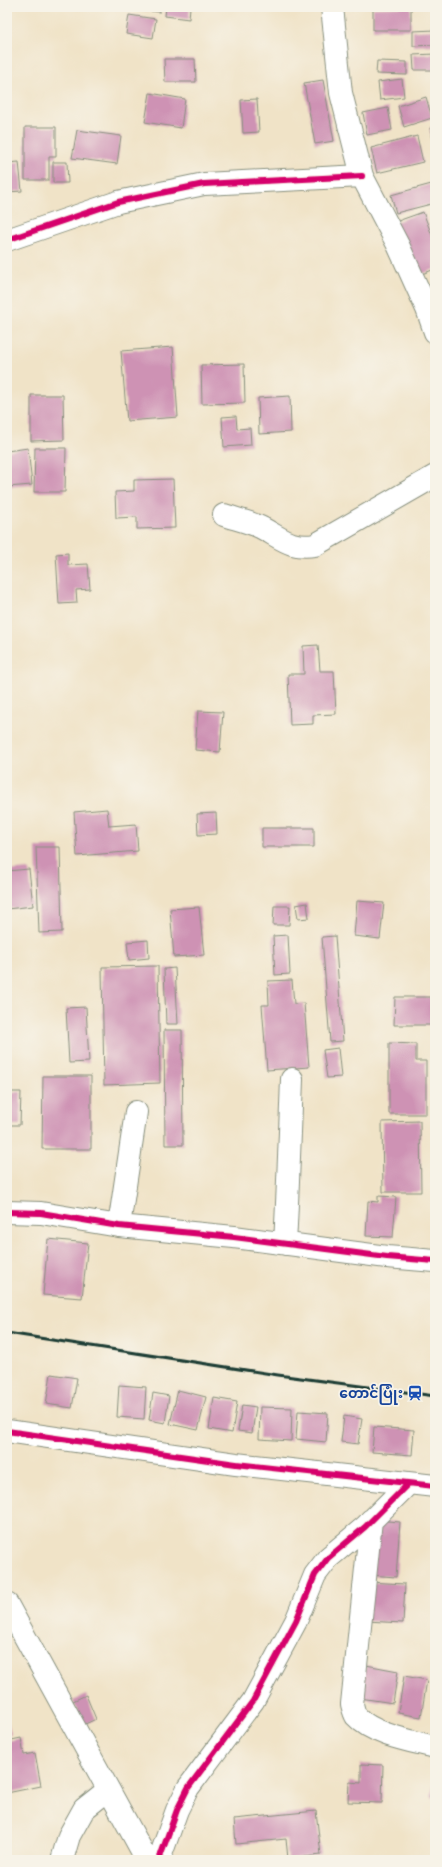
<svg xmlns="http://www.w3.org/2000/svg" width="442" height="1867" font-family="Itim,'Noto Sans Myanmar',sans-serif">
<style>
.building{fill:#ce92b4}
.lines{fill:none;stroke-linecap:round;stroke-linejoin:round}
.street-casing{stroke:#88907e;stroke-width:24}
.secondary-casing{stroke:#88907e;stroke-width:24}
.street{stroke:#fff;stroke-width:22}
.secondary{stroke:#fff;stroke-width:22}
.rail{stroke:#1f3d34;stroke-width:3}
.cycleway-casing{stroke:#f7f3e8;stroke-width:8}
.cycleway{stroke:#d6006c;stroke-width:6}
.labels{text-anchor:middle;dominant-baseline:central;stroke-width:3.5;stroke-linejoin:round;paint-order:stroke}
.transit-label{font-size:14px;font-weight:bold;fill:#164399;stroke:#f7f3e8;text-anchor:end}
</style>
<rect width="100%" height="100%" fill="#f7f3e8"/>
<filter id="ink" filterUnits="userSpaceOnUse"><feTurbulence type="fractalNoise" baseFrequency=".025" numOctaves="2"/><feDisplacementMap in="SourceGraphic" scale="8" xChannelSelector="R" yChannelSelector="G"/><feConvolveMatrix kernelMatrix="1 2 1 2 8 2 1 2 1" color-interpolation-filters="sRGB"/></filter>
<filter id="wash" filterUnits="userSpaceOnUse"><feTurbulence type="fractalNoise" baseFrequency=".012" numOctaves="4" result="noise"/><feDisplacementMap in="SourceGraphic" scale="16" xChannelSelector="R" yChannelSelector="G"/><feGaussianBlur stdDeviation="0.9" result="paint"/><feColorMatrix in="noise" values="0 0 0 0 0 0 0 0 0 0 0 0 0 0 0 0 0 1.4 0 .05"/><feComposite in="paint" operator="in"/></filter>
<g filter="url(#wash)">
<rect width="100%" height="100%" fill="#f0e3c7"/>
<g id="blocks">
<!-- building -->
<path class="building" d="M138,7H160V12L138,10Z
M166,7H190L189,19L165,16Z
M411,7V30H373V8Z
M129,15L156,19L153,38L126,34Z
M435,30V45L413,46V31Z
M435,54V70H414L413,55Z
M164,59H195L196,82H165Z
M377,61L407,62V75L376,74Z
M402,79L404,97L380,100L378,82Z
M323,80L334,141L315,144L304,83Z
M150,93L185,99L181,128L145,122Z
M426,97L432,118L404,127L398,106Z
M257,99L259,132L243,133L241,100Z
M388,108L392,130L367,135L363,113Z
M25,127H56V157H49V180H25Z
M435,127V149L433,150L430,128Z
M77,130L121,136L117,164L72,158Z
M7,132L11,150L7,151Z
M417,136L423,162L377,173L371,148Z
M19,162L22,191L7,192V163Z
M53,162H67L68,183H53Z
M435,183V203L396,213L391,195Z
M423,212L433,238L435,237V269L414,277L395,222Z
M173,347L178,417L127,421L121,351Z
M244,364L245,403L202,404L201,365Z
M31,395H63L64,440L31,441Z
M290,396L291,432L259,434L258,398Z
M236,416L237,429L250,428L251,445L224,447L222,417Z
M28,448L32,485L7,487V451Z
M35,448H66L65,492H34Z
M173,479L175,528L137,529V517L116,518L115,492L134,491V480Z
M68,553V565L88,564L90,589L76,590L77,603L59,604L56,554Z
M318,645L320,671H334L336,714L313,715V724L290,725L288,674H304L303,646Z
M198,711L223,712L220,752L195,750Z
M107,809L109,826L136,824L138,851L77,856L74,812Z
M216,813L217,834L198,835L197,814Z
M262,828H314V847H262Z
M36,847H60L62,932L39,933Z
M29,869L33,906L7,909V871Z
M357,901L384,903L380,939L354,936Z
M307,903L309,918L298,919L296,905Z
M274,906H290L289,925H273Z
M199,907L204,955L174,957L170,909Z
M288,935L290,974L275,975L273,936Z
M335,936L343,1041L330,1042L322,937Z
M148,940L149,958L129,960L127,942Z
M158,966L160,1083L104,1085L102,967Z
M175,968L178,1024H166L164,969Z
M292,980L294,1004L304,1003L309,1067L267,1070L262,1005H269L268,981Z
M395,997H432V1025H394Z
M86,1007L89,1062L69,1063L66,1008Z
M164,1030H182L183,1145H165Z
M389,1043L416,1044V1061H426V1114H389Z
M338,1048L341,1077L327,1078L323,1050Z
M43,1076H91V1149H42Z
M7,1092H21L20,1125H7Z
M420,1121L421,1192H383L382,1122Z
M378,1196L396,1197L393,1237L366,1236L368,1201L378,1202Z
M48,1239L88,1243L82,1298L43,1295Z
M51,1374L77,1378L72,1408L46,1404Z
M119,1385L146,1387L144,1419L117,1417Z
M178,1390L206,1397L198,1430L170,1424Z
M153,1393L169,1396L165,1423L149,1420Z
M214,1398L237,1402L232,1433L209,1429Z
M242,1405L256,1407L252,1433L238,1431Z
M260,1407L292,1408L291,1441L259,1439Z
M298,1411L328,1413L326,1442L296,1439Z
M344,1416L362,1419L358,1444L341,1442Z
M374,1427L414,1430L412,1455L372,1452Z
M374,1520L400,1522L396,1577L370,1575Z
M368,1582L405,1584L403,1623L366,1621Z
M366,1665L398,1671L393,1703L360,1698Z
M404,1676L427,1680L421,1717L398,1713Z
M86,1695L96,1719L83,1725L73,1701Z
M7,1718L11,1734L7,1735Z
M21,1738L24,1755L35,1753L41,1786L7,1793V1741Z
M361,1764L383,1765L382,1803L348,1802L349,1782L361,1783Z
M435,1780V1798L430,1797Z
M316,1811L321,1855L288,1859L286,1839L236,1844L234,1819Z"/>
</g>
</g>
<g filter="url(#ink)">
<use href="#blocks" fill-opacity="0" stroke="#88907e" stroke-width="1"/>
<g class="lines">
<!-- street casing -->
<g class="street-casing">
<path id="street" d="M332,7L341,93L362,176L398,245L427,309L435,332
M7,240L118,202L204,184L362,176
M224,515C236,519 249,522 260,527C282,538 290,549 315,545L435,476
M7,1212L41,1213L119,1226L234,1237L387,1257L435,1261
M119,1226L136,1112
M285,1244C288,1189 290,1134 292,1079
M7,1431L236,1464L435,1486
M371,1520L352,1704C353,1708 354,1713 356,1716C373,1735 412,1741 435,1747
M62,1860L69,1836L84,1809L108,1790
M159,1860L177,1810L188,1788L253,1701L296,1621L315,1575L328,1558L365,1527L408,1484"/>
</g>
<!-- secondary casing -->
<g class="secondary-casing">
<path id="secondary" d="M7,1604L147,1860"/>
</g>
<!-- street -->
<use href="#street" class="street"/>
<!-- secondary -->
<use href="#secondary" class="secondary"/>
<!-- rail -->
<path class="rail" d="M7,1333L278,1375L435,1396"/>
<!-- cycleway casing -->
<g class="cycleway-casing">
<path id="cycleway" d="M7,240L118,202L204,184L362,176
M7,1212L41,1213L119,1226L234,1237L387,1257L435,1261
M7,1431L236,1464L435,1486
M159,1860L177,1810L188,1788L253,1701L296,1621L315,1575L328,1558L365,1527L408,1484"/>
</g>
<!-- cycleway -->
<use href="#cycleway" class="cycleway"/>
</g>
</g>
<!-- icons -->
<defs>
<g id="station-bare" transform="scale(1.2)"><path d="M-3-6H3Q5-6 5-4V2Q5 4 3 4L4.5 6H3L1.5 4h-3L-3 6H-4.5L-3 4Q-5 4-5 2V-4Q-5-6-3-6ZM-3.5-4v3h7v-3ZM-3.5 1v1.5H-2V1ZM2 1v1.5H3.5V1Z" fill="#1a4fb4" stroke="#f7f3e8" stroke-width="2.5" paint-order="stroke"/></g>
</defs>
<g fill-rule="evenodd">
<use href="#station-bare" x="415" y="1393"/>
</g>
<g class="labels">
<!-- transit labels -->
<g class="transit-label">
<text x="403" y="1393">တောင်ပြုံး</text>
</g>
</g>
<!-- margin -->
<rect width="442" height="1867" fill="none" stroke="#f7f3e8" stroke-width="24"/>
</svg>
